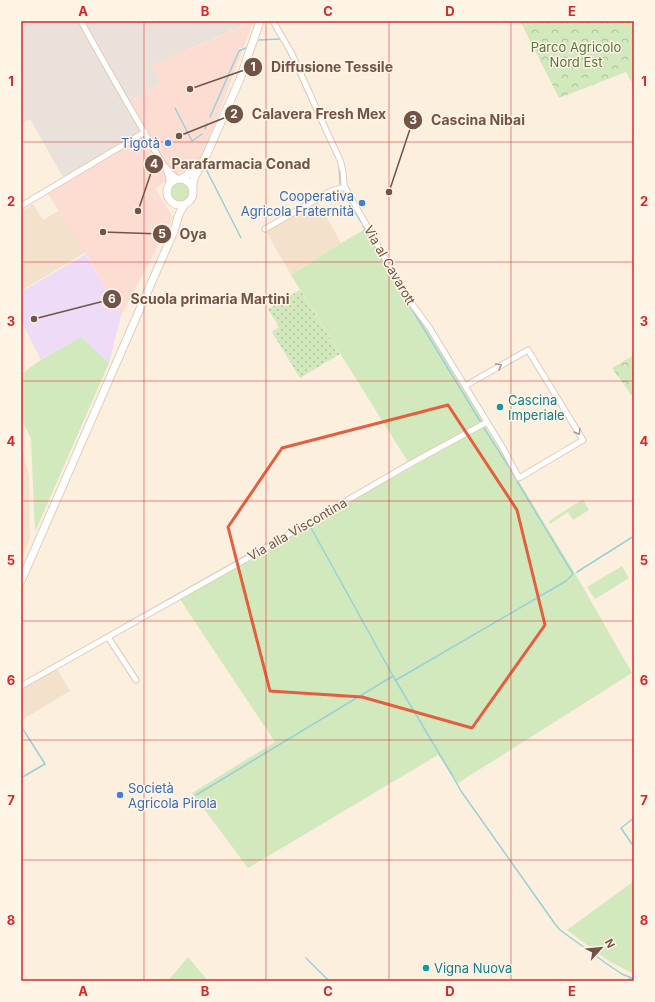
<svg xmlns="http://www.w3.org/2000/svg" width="655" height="1002" font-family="Inter,sans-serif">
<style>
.residential{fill:#f4e1cc}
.commercial{fill:#fdddd1}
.industrial{fill:#eae1da}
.education{fill:#eddbf8}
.grass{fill:#d1e9bd}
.park{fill:url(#park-crowns)}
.garden{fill:url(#garden-dots)}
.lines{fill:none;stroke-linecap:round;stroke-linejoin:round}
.stream{stroke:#99d0d8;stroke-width:1.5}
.street-casing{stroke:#e0cbba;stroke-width:7}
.secondary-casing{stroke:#e5ccb8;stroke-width:9}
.street{stroke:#fff;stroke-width:5}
.secondary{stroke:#fff;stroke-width:7}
.oneway{stroke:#aa9890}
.marked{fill:none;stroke:#e45e3f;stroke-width:3;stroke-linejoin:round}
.grid{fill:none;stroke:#d62828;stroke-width:1;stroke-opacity:0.55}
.shop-dot{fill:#3f7fe0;stroke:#fff4e5;stroke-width:1.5}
.culture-dot{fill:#0f9aa8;stroke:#fff4e5;stroke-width:1.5}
.labels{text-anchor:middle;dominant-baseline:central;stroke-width:3;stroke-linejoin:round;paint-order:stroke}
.park-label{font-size:13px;fill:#52783e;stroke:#fff4e5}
.shop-label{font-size:13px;fill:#366cbe;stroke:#fff4e5;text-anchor:end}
.street-label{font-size:13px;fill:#725446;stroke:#fff4e5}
.culture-label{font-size:13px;fill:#0d838f;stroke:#fff4e5;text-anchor:start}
.leader{fill:none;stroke:#725446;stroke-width:1.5}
.callout-dot{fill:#725446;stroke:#fff4e5;stroke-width:1.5}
.mark-label{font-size:12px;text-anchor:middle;font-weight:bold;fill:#fff}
.callout-label{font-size:14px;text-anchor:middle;font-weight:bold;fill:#725446;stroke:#fff4e5;stroke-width:3;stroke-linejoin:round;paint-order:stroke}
.neatline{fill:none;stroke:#d62828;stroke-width:1.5}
.grid-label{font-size:13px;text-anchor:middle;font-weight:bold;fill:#d62828}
</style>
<defs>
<pattern id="park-crowns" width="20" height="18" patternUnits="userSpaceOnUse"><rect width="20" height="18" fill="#d1e9bd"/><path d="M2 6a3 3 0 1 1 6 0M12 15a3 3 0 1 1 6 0" fill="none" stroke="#aebf9b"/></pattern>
<pattern id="garden-dots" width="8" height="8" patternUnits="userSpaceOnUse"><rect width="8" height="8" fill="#d1e9bd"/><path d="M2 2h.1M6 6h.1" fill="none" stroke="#aebf9b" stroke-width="1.8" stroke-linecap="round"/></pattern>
</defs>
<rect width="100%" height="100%" fill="#fcefde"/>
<!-- residential -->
<path class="residential" d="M317,200L341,243L291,275L265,230Z
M33,204L43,220L60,210L86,252L21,291V212Z
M21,443L29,476L30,538L21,559Z
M57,669L70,691L23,719L21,716V689Z"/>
<!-- commercial -->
<path class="commercial" d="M253,22L201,160L155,188L173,217L121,316L89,258L48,194L149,133L130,102L162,83L152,65Z"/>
<!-- industrial -->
<path class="industrial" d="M21,21H254L152,65L162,83L124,105L140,131L63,177L30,119L21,124Z"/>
<!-- education -->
<path class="education" d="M86,254L121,316L109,363L81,337L41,360L21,320V292Z"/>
<!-- grass -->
<path class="grass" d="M171 192a9 9 0 1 1 18 0a9 9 0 1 1-18 0Z
M367,228L439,345L483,421L408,462L291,275L341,243Z
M81,337L109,363L35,532L31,439L21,418V374L41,360Z
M485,426L576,575L632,673L458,783L438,755L248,868L192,793L275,742L179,598Z
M583,499L589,510L573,520L568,512L550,524L549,521Z
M622,566L629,578L595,599L587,587Z
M634,881V974L609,961L567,930Z
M188,957L208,981H168Z"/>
<!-- park -->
<path class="park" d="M520,21H634V87L626,72L559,98Z
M634,355V399L612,368Z"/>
<!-- garden -->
<path class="garden" d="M300,290L340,354L300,378L272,332L279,327L268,309Z"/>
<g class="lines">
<!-- stream -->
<path class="stream" d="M259,40L281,39
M285,46L339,163L340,184
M175,108L192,141L202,134
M210,117L239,51L246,48
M205,129L207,124
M206,169L241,238
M344,193L361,222
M363,226L385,263
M410,306L480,421
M484,428L516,478
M310,526L393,676
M577,572L634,536
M140,616L302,524
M395,680H396L566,581L573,574L517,481
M21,726L45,764L21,778
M196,795L393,676L452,775L461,791L519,873L555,924L560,930L607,964L622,974L634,979
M634,818L621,828L634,847
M306,958L329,981
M627,981L631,978"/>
<!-- street casing -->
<g class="street-casing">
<path id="street" d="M81,21C101,58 122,94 143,130C153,146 162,168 178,179
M273,21L292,54L327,132L340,160L343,171L344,184L346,189L367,226L406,296L429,327L503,448L519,478L583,440L528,350L465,386
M166,170L169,177V185
M21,206L145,132
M265,229L331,191L345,187
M108,637L136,680
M21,686L260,551L408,465L487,422"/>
</g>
<!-- secondary casing -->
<g class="secondary-casing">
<path id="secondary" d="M167 192a13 13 0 1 1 26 0a13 13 0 1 1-26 0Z
M181,179L190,173L198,165
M193,189V184L194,178L206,156L240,79L260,21
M21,581L174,231L179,214L185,204"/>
</g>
<!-- street -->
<use href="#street" class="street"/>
<!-- secondary -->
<use href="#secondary" class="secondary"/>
</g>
<!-- one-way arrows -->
<defs><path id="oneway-chevron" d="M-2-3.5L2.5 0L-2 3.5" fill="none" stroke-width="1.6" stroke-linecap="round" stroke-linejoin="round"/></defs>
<g class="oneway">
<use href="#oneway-chevron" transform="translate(499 366) rotate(-30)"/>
<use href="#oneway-chevron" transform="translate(578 432) rotate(59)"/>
</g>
<!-- marked area -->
<path class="marked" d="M448,405L517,510L545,625L472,728L362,697L270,691L228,527L282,448Z"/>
<!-- grid -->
<path class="grid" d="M144,21V981M266,21V981M389,21V981M511,21V981M21,142H634M21,262H634M21,381H634M21,501H634M21,621H634M21,740H634M21,860H634"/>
<!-- markers -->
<g class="shop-dot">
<circle cx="168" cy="143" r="4"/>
<circle cx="362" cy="203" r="4"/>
<circle cx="120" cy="795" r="4"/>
</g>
<g class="culture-dot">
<circle cx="500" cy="407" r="4"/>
<circle cx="426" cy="968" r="4"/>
</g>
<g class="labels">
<!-- park labels -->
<g class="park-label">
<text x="576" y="47">Parco Agricolo<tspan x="576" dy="15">Nord Est</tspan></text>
</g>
<!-- shop labels -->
<g class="shop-label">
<text x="160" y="143">Tigotà</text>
<text x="354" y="196">Cooperativa<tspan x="354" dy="15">Agricola Fraternità</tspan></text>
<text x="128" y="788" text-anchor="start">Società<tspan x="128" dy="15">Agricola Pirola</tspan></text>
</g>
<!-- street labels -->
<g class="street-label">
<text transform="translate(390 265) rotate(60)">Via al Cavarott</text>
<text transform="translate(297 529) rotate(-30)">Via alla Viscontina</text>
</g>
<!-- culture labels -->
<g class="culture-label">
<text x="508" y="400">Cascina<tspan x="508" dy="15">Imperiale</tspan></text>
<text x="434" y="968">Vigna Nuova</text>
</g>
</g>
<!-- callouts -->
<path class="leader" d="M190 89L253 67M179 136L234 114M389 192L413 120M138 211L154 164M103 232L162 234M34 319L112 299"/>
<g class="callout-dot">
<circle cx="190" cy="89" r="4"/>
<circle cx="179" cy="136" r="4"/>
<circle cx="389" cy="192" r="4"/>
<circle cx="138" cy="211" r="4"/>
<circle cx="103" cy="232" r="4"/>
<circle cx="34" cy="319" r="4"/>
<circle cx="253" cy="67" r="10"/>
<circle cx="234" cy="114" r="10"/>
<circle cx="413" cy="120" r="10"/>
<circle cx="154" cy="164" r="10"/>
<circle cx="162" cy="234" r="10"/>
<circle cx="112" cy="299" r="10"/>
</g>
<g class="mark-label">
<text x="253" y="71">1</text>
<text x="234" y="118">2</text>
<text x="413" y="124">3</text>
<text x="154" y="168">4</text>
<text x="162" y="238">5</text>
<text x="112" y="303">6</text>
</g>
<g class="callout-label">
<text x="332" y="72">Diffusione Tessile</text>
<text x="319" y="119">Calavera Fresh Mex</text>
<text x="478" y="125">Cascina Nibai</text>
<text x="241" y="169">Parafarmacia Conad</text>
<text x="193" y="239">Oya</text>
<text x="210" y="304">Scuola primaria Martini</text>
</g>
<!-- border -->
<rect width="655" height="1002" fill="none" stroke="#fff4e5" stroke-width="44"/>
<!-- north arrow -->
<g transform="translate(601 948) rotate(63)" stroke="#fff4e5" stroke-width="3" paint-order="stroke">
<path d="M0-3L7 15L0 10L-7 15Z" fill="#725446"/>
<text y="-6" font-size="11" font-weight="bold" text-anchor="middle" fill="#725446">N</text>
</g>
<rect x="22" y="22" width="611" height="958" class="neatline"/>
<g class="grid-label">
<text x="83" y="16">A</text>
<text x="205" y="16">B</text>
<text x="328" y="16">C</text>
<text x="450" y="16">D</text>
<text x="572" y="16">E</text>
<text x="11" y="86">1</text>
<text x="644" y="86">1</text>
<text x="11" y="206">2</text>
<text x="644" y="206">2</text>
<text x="11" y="326">3</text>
<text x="644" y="326">3</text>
<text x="11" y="446">4</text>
<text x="644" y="446">4</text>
<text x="11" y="565">5</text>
<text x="644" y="565">5</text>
<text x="11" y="685">6</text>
<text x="644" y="685">6</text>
<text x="11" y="805">7</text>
<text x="644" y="805">7</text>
<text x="11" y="925">8</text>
<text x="644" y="925">8</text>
<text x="83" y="996">A</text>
<text x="205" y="996">B</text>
<text x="328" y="996">C</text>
<text x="450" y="996">D</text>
<text x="572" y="996">E</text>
</g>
</svg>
